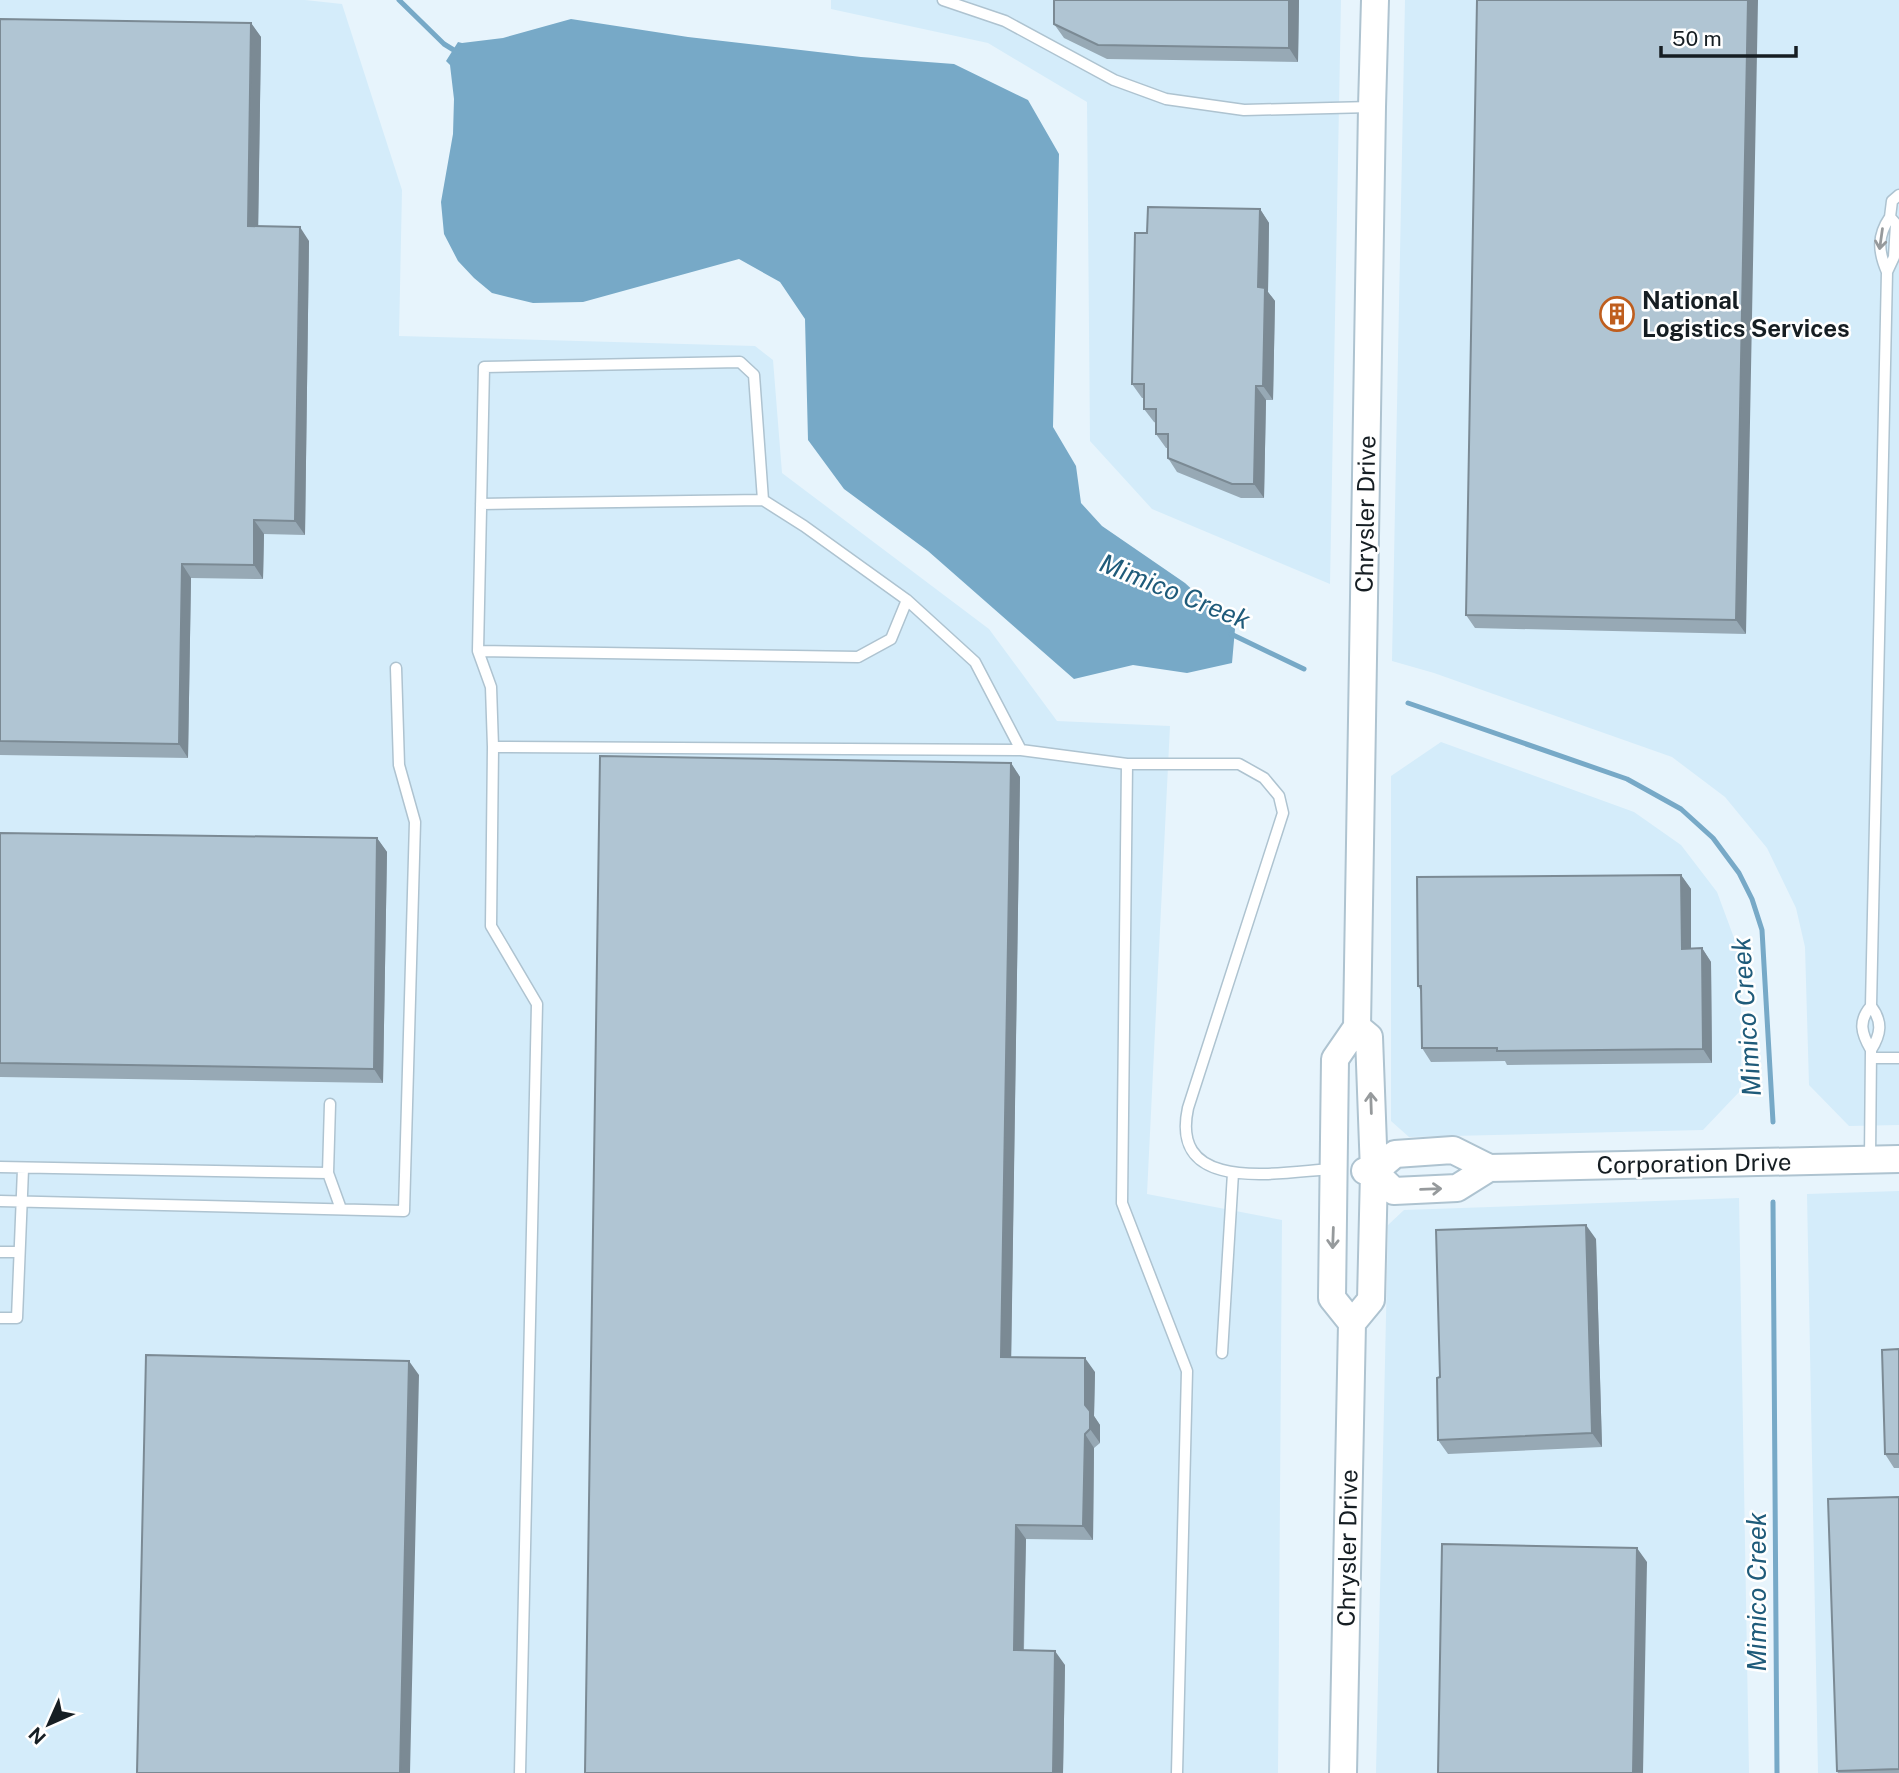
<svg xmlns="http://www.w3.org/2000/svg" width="1899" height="1773" font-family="'Public Sans',sans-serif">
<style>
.built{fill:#d4ecfa}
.water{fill:#77a9c7}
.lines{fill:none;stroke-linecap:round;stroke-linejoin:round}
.stream{stroke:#77a9c7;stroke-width:5}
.lane-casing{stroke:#aec3d0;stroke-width:13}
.secondary-casing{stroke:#aec3d0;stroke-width:30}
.lane{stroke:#fff;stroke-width:10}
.secondary{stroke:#fff;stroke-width:26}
.wall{fill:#97a9b5}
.shaded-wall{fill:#7b8a94}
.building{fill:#b0c5d3;stroke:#7b8a94;stroke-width:2}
.oneway{stroke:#969a9c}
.labels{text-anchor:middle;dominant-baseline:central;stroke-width:5;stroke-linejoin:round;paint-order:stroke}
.poi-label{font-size:24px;font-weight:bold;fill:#161e23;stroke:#fff;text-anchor:start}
.street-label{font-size:24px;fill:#161e23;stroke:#fff}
.water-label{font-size:26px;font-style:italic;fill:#1f5b7a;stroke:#fff}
</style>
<rect width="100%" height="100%" fill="#e7f4fc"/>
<!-- built -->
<path class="built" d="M0,0H305L342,4L402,190L399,336L755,346L773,360L782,473L989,629L1057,721L1170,726L1147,1194L1282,1220L1278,1773H0Z
M831,0H1341L1330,584L1152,509L1090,441L1087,102L988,43L831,9Z
M1405,0H1899V1125L1849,1126L1809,1085L1805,947L1796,908L1767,848L1725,797L1672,757L1434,673L1392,661Z
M1441,742L1634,812L1681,845L1717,892L1737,946L1741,977V1090L1703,1130L1409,1137L1391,1121V776Z
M1899,1191V1773H1818L1807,1194Z
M1739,1198L1749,1773H1376L1388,1225L1404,1210Z"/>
<!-- water -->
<path class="water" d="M571,19L688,37L861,57L954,64L1028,100L1059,154L1053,427L1076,466L1081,503L1102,526L1185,583L1235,629L1232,663L1187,673L1133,665L1074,679L928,551L844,489L808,440L805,319L780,282L739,259L583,302L533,303L492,293L474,278L458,261L444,234L441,202L453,134L454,99L450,65L446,61L458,42L462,43L503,38Z"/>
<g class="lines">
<!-- stream -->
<path class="stream" d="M399,0L444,44L457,52
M1231,634L1304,669
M1408,703L1627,779L1681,809L1713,838L1739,873L1752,899L1762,930L1773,1122
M1773,1202L1777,1773"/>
<!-- lane casing -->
<g class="lane-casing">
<path id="lane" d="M943,0L1005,21L1114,80L1166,99L1244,110L1371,107
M1890,217L1892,201L1899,195
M481,504L763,500
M478,651L858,657L891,639L907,600
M493,747L1021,750L1127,764H1239L1264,778L1279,796L1283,813L1188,1108C1169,1195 1280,1172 1331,1169
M1127,764L1122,1203L1187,1371L1177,1773
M1871,1006C1858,1021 1861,1033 1871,1050C1881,1034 1883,1022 1871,1006L1887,272L1894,257L1896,224L1890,217C1877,236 1878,251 1887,272
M1871,1058H1899
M1870,1158L1871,1050
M0,1167L328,1173L341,1209
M328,1173L330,1104
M0,1201L404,1211L415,822L399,765L396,668
M0,1252H18
M0,1318H17L23,1169
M1222,1353L1233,1173
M520,1773L537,1004L491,926L493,747L491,687L478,651L484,367L740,362L754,375L763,500L804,526L907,600L975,662L1021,750"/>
</g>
<!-- secondary casing -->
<g class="secondary-casing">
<path id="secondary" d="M1365,1171L1374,1172L1394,1191L1457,1188L1489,1168
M1374,1172L1395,1154L1453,1150L1489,1168L1899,1159
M1352,1323L1332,1298L1335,1059L1357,1027L1372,107L1375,0
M1343,1773L1352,1323L1371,1300L1374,1172L1369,1037L1357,1027"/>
</g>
<!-- lane -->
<use href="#lane" class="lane"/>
<!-- secondary -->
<use href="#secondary" class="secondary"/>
</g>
<!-- wall -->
<path class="wall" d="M1054,0H1299L1298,62L1107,59L1064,38L1054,24Z
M1477,0L1746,634L1475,628L1466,615Z
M0,19L251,23L261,37L258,226L309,241L305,535L264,534L263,579L191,578L188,758L0,755Z
M1260,209L1269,223L1268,292L1275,301L1273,400H1266L1264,498H1241L1177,472L1168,458V448H1166L1156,434V423L1154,422L1144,409V398H1142L1132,384L1147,233Z
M1011,763L1020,777L1011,1357L1095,1372L1094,1416L1100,1425V1443L1094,1448L1093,1540L1026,1539L1024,1650L1065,1665L1063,1773H585Z
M0,833L377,838L387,852L383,1083L0,1077Z
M1681,875L1691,889V949L1702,948L1711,962L1712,1063L1507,1065L1505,1061L1431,1062L1422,1048L1421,991L1418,986Z
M1596,1239L1602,1447L1448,1454L1438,1440L1440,1377Z
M1899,1349V1468H1894L1885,1454Z
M1899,1497V1773H1838L1837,1771Z"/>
<!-- shaded-wall -->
<path class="shaded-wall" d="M1289,0H1299L1298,62L1289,48Z
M1748,0H1758L1746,634L1736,620Z
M251,23L261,37L258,240L248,226Z
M1260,209L1269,223L1268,292L1275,301L1273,400L1263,386L1258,287Z
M300,227L309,241L305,535L295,521Z
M1256,386L1266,400L1264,498L1254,484Z
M254,520L264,534L263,579L254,565Z
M182,564L191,578L188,758L179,744Z
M1011,763L1020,777L1011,1371L1001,1357Z
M377,838L387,852L383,1083L374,1069Z
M1681,875L1691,889V962L1682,949Z
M1702,948L1711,962L1712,1063L1703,1049Z
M1586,1225L1596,1239L1602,1447L1592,1433Z
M1085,1358L1095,1372L1094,1416L1100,1425V1443L1090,1429L1085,1405Z
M409,1361L419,1375L410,1773H400Z
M1085,1434L1094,1448L1093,1540L1083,1526Z
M1016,1525L1026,1539L1023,1664L1014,1650Z
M1637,1548L1647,1562L1643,1773H1633Z
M1055,1651L1065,1665L1063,1773H1053Z"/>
<!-- building -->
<path class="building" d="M1054,0H1289V48L1098,45L1054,24Z
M1477,0H1748L1736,620L1466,615Z
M0,19L251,23L248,226L300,227L295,521L254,520V565L182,564L179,744L0,741Z
M1148,207L1260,209L1258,287L1265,288L1263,386H1256L1254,484H1232L1168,458V434H1156V409H1144V384H1132L1135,233H1147Z
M600,756L1011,763L1001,1357L1085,1358V1405L1090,1411V1429L1085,1434L1083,1526L1016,1525L1014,1650L1055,1651L1053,1773H585Z
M0,833L377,838L374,1069L0,1063Z
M1681,875L1682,949L1702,948L1703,1049L1497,1051V1048H1422L1421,986H1418L1417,877Z
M1586,1225L1592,1433L1438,1440L1437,1378L1440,1377L1436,1230Z
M1899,1349V1454H1885L1882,1350Z
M146,1355L409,1361L400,1773H137Z
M1899,1497V1769L1837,1771L1828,1499Z
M1442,1544L1637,1548L1633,1773H1438Z"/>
<!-- one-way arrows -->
<defs><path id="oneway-shaft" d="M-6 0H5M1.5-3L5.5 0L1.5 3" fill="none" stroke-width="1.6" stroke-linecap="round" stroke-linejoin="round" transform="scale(1.75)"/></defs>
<g class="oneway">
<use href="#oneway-shaft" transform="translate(1881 239) rotate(98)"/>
<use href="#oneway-shaft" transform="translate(1371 1103) rotate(-92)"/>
<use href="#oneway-shaft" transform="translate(1431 1189) rotate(-2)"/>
<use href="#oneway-shaft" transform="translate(1333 1238) rotate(92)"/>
</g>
<!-- icons -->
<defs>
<g id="building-ring" transform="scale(1.75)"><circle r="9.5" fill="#fff" stroke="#bf5e1e" stroke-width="1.5"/><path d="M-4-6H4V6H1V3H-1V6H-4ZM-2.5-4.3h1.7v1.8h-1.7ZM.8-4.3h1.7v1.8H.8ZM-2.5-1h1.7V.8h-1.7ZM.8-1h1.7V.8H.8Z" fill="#bf5e1e"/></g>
</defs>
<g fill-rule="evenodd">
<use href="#building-ring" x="1617" y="314"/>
</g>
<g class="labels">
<!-- poi labels -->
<g class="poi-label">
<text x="1642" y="300">National<tspan x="1642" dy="28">Logistics Services</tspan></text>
</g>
<!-- street labels -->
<g class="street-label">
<text transform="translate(1365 514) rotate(-89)">Chrysler Drive</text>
<text transform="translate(1694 1163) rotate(-1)">Corporation Drive</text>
<text transform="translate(1347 1548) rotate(-89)">Chrysler Drive</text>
</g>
<!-- water labels -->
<g class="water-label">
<text transform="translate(1175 591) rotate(22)">Mimico Creek</text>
<text transform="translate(1746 1017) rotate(-94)">Mimico Creek</text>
<text transform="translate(1756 1592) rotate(-90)">Mimico Creek</text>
</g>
</g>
<!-- north arrow -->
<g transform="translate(49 1724) rotate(225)" stroke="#ffffff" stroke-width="5" paint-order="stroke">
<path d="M0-5L12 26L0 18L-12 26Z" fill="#161e23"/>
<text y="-10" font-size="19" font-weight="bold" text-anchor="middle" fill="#161e23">N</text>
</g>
<!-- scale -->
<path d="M1661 46v10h135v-10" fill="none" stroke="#161e23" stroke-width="3.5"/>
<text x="1672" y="46" font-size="21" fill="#161e23" stroke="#ffffff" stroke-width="5" paint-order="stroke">50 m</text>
</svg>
